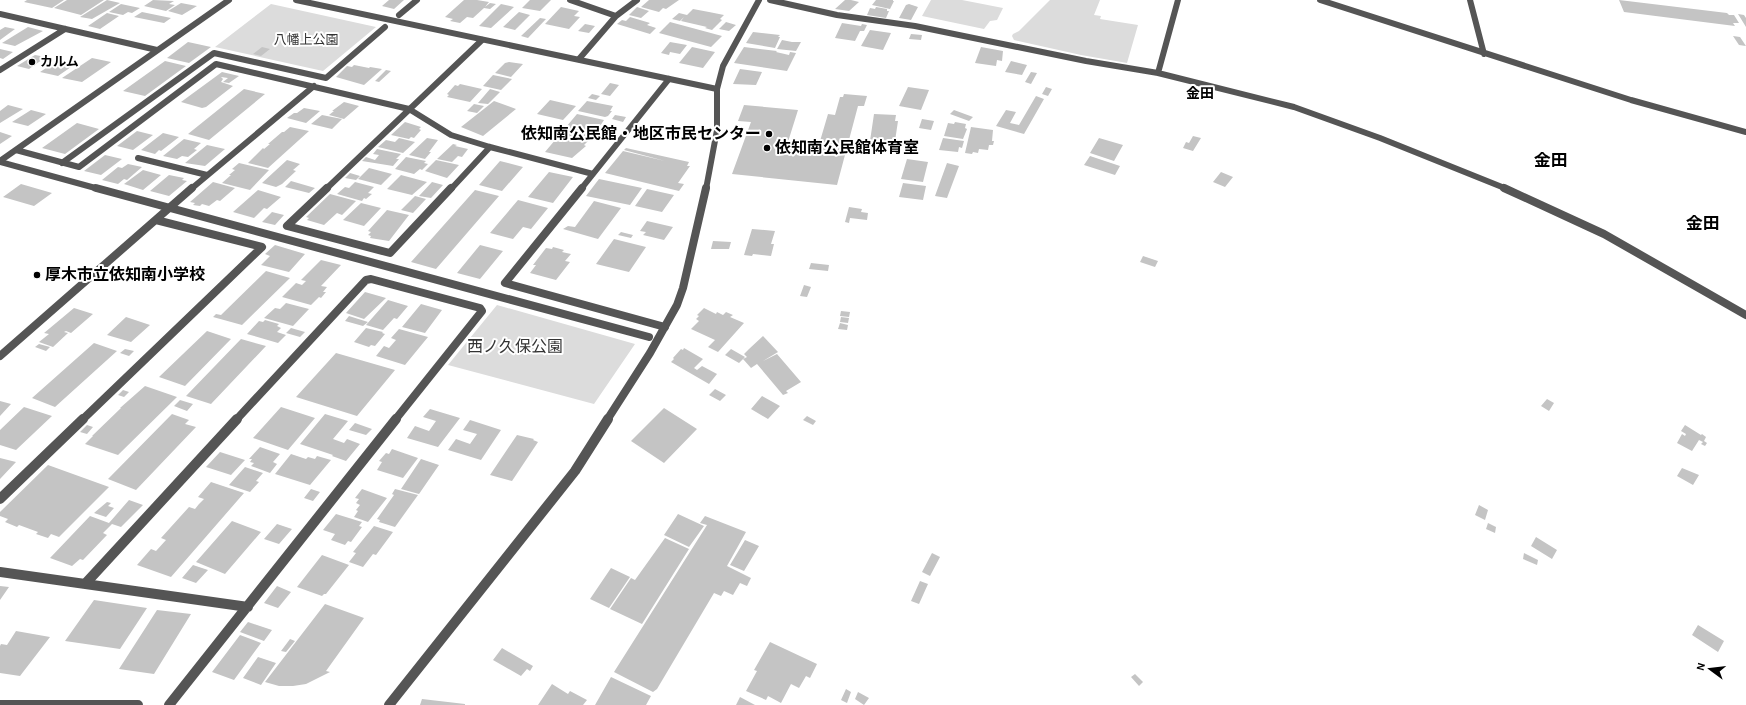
<svg xmlns="http://www.w3.org/2000/svg" width="1746" height="705" font-family="'Alegreya Sans','Noto Sans JP',sans-serif">
<style>
.green{fill:#dcdcdc}
.building{fill:#c4c4c4}
.lines{fill:none;stroke-linecap:round;stroke-linejoin:round}
.pedestrian-far1{stroke:#555;stroke-width:6}
.pedestrian{stroke:#555;stroke-width:8}
.minor-far2{stroke:#555;stroke-width:6}
.minor-far1{stroke:#555;stroke-width:8}
.minor{stroke:#555;stroke-width:10}
.tertiary-far2{stroke:#555;stroke-width:6}
.tertiary-far1{stroke:#555;stroke-width:8}
.tertiary{stroke:#555;stroke-width:10}
.poi-dot{fill:#000;stroke:#fff;stroke-width:1.5}
.labels{text-anchor:middle;dominant-baseline:central;stroke-width:4;stroke-linejoin:round;paint-order:stroke}
.far-park-label{font-size:13px;fill:#333;stroke:#fff}
.far-poi-label{font-size:13px;font-weight:bold;fill:#000;stroke:#fff;text-anchor:start}
.far-neighbourhood-label{font-size:14px;font-weight:bold;fill:#000;stroke:#fff}
.poi-label{font-size:16px;font-weight:bold;fill:#000;stroke:#fff;text-anchor:start}
.park-label{font-size:16px;fill:#333;stroke:#fff}
.neighbourhood-label{font-size:17px;font-weight:bold;fill:#000;stroke:#fff}
</style>
<rect width="100%" height="100%" fill="#fff"/>
<!-- green -->
<path class="green" d="M931,0H962L1003,8L997,20L990,21L984,29L922,16Z
M1050,0H1100L1094,15L1101,16L1100,19L1138,25L1127,63L1081,55L1014,40L1012,36L1013,34L1019,31Z
M271,4L376,27L323,71L215,47Z
M497,305L635,344L594,404L448,365Z"/>
<!-- building -->
<path class="building" d="M27,0H64L52,8L24,2Z
M67,0H104L81,15L54,8Z
M107,0L120,3L92,19L80,17Z
M153,0L174,1L169,4L175,5L166,11L144,6Z
M389,0H404L394,9L382,6Z
M464,0H477L489,2L485,7L490,3L496,4L490,9L484,8L473,18L467,17L460,23L450,21L453,19L445,17Z
M530,0H551L540,11L522,8Z
M649,0H679L666,9L663,8L659,12L641,7Z
M845,0H851L859,2L849,11L835,9Z
M876,0H893V1H894L890,9L872,5Z
M1619,0L1727,13L1729,15H1734L1739,23H1733L1735,26L1624,12Z
M181,3L197,6L182,15L168,11Z
M121,4L140,8L132,13L128,12L123,15L109,12Z
M501,4L514,7L491,28L479,26Z
M909,4L918,7L911,20L899,18L906,5Z
M561,7L579,11L574,16L580,17L569,29L545,24Z
M637,7L649,11L641,18L629,15Z
M876,7L887,9V11H889L886,18L867,15L870,8L875,9Z
M693,9L709,12L724,15L720,19L722,20L712,30L705,28L707,27L681,21L684,17L680,21L672,19L679,13L687,15Z
M142,12L171,18L164,23L134,17Z
M519,12L530,15L515,30L503,27Z
M107,13L119,16L100,29L88,26Z
M1738,14L1744,15L1746,18V27Z
M630,17L650,23L647,25L656,28L650,34L617,24L622,20L626,21Z
M540,18L546,19L528,38L521,36Z
M670,22L722,36L711,47L659,33Z
M726,22L736,25L729,31L719,29Z
M842,23L861,26L862,24L867,25L864,31H860L855,41L835,38Z
M585,24L595,26L589,33L578,31Z
M5,27L15,29L0,40V30Z
M28,27L43,31L15,46L2,43Z
M870,30L891,33L883,50L861,46Z
M753,32L780,35L778,37H780L775,48L746,43Z
M911,34L922,35L921,40L909,39Z
M1733,36L1740,37L1746,46L1739,45Z
M782,40L792,42H801L796,51L777,49Z
M188,42L211,47L189,63L167,58Z
M670,42L687,45L680,54L670,52L669,55L661,53Z
M262,47L270,49L261,56L253,54Z
M692,47L715,52L703,68L679,63Z
M744,47L777,51L776,52L789,55L790,52L796,53L787,71L734,63Z
M981,47L1003,51L1002,61L997,60L996,66L975,63Z
M0,49L13,52L3,59L0,58Z
M35,55L46,57L29,69L17,66Z
M92,58L111,62L82,82L62,78Z
M165,61L186,66L145,96L123,91Z
M1011,61L1027,65L1022,75L1005,72Z
M509,62L523,64L511,77L495,73L505,63Z
M54,63L71,67L58,76L40,72Z
M354,65L369,68L370,67L382,69L364,85L336,77L347,66L352,67Z
M740,69L762,72L756,85L733,84Z
M386,70L391,71L379,82L375,81Z
M222,72L239,76L229,83L223,82L228,78L221,77L223,79L221,82L233,86L206,107L202,108L181,102Z
M1031,72L1037,73L1031,84L1025,82Z
M493,75L512,79L501,90L483,86Z
M610,83L619,85L610,96L601,94Z
M460,84L482,89L470,102L447,97L449,95L447,94L455,85L458,86Z
M908,87L929,90L921,110L899,106Z
M1046,87L1052,89L1048,96L1042,94Z
M244,89L265,94L209,140L188,134Z
M490,89L500,92L488,104L478,103Z
M592,94L600,96L596,100L588,98Z
M844,94L867,96L864,106H858L837,185L732,174L751,122L738,121L744,105L798,110L787,145L818,148L828,114L835,115L840,97H843Z
M1036,96L1044,99L1024,134L996,126L1006,110L1016,112L1010,123L1019,125Z
M550,100L576,106L563,120L537,114Z
M494,101L516,109L483,136L461,127Z
M587,101L613,106L610,111H612L608,116L605,117L578,111Z
M344,102L359,106L344,119L329,115L334,111H332Z
M474,104L484,106L477,113L467,111Z
M8,105L23,109L0,123V111Z
M304,108L320,111L306,123L287,118L294,113H297Z
M31,110L46,114L28,126L12,122Z
M954,110L973,117L969,121L950,114Z
M577,114L604,120L595,134L584,145L586,146L572,158L545,152Z
M874,114L896,115L895,121H898L895,141H870Z
M322,115L342,119L332,129L311,124Z
M615,115L626,117L623,122L612,119Z
M922,119L934,121L931,130L919,128Z
M405,122L421,127L419,129L421,130L414,138L411,137L409,139L391,135Z
M955,122L966,124L965,128L967,129L963,139L944,136L948,123L954,124Z
M77,123L99,129L65,154L42,148Z
M290,127L309,131L268,168L248,163L263,148L264,149L270,144H268L282,132H284Z
M971,127L993,130L992,141H994L993,145H989L988,150L979,149L978,153L973,152L972,154L965,153Z
M137,131L153,135L133,150L117,146Z
M0,132L12,136L0,144Z
M163,133L179,137L161,151L159,150L155,154L141,150Z
M1193,136L1201,138L1193,151L1183,148L1186,142L1189,143Z
M399,138L415,142L403,153L378,147L386,140L395,142Z
M427,138L438,140L429,152H431L425,159L409,155Z
M943,138L964,141L962,148L959,147L958,152L939,150Z
M1099,138L1123,145L1114,161L1090,153Z
M184,139L201,143L194,149L197,150L188,157L182,156L177,159L163,156Z
M453,144L457,145L455,146L468,149L462,157L458,156L452,162L437,159Z
M207,145L225,149L205,166L185,163Z
M626,148L689,162L687,166H690L678,183L684,184L679,191L605,173L623,151L665,161L624,150Z
M377,149L401,154L396,159H399L393,166L362,161L366,157L375,160L379,155L373,154Z
M105,155L122,159L101,175L84,171Z
M1090,156L1120,166L1115,175L1084,165Z
M406,157L426,161L424,163L428,164L422,170L420,169L414,174L395,169Z
M907,159L928,162L923,182L901,179Z
M287,160L300,164L293,170L296,171L282,184L276,187L262,183Z
M436,160L459,165L447,178L425,171Z
M500,161L523,167L502,191L479,185Z
M239,163L269,170L250,190L222,183L231,175H229L235,170L232,169Z
M947,163L959,166L947,198L935,196Z
M128,164L142,167L127,180L124,179L118,184L102,180L118,167L122,168Z
M369,168L392,174L381,185L358,179Z
M143,170L161,175L143,190L124,184Z
M549,172L573,177L553,203L528,197Z
M1221,172L1233,177L1225,187L1213,182Z
M350,173L360,176L356,180L345,178Z
M169,175L184,178L182,180L187,181L169,196L150,191Z
M401,175L427,182L412,195L387,189Z
M599,179L642,188L630,205L586,196Z
M291,181L315,188L309,193L285,187Z
M213,182L235,188L220,201L217,200L209,206L202,204L200,206L193,205L195,203L190,202Z
M355,182L374,187L368,193L372,194L366,199L364,198L362,201L337,194L345,187L349,188Z
M432,182L443,185L431,198L419,196Z
M903,183L926,186L923,200L899,197Z
M21,184L52,193L34,206L3,197Z
M647,189L674,195L662,212L635,206Z
M258,190L281,197L267,209L264,208L254,218L233,212Z
M475,190L499,196L436,269L411,262Z
M330,194L356,201L342,215L337,213L324,225L307,220L309,218L306,217Z
M415,196L426,199L413,213L401,210Z
M518,200L548,208L531,229L523,227L513,239L490,233Z
M594,201L621,208L598,239L563,229L568,226L575,227Z
M361,203L381,208L364,226L343,220Z
M849,207L862,209L861,212L868,213L867,220L850,218L849,223L845,222Z
M387,210L409,215L389,241L370,238L371,236L368,235L371,232L368,231Z
M272,212L284,215L275,225L262,222Z
M647,221L673,227L664,240L643,235L646,232L640,231Z
M752,229L775,231L771,244H774L771,256L753,254L752,256L744,255Z
M621,232L633,235L631,238L618,235Z
M614,239L646,247L629,272L596,264Z
M713,241L731,242L729,249H711Z
M275,245L305,254L289,272L261,265L270,256L265,254Z
M480,245L503,251L480,279L457,273Z
M553,247L564,250L562,252L571,254L565,261L570,262L556,280L530,273L536,265H533L546,248L552,249Z
M1143,256L1158,261L1155,267L1140,262Z
M321,260L341,265L321,286L327,287L323,292H326L321,298L319,297L311,305L282,297L296,283L302,285L306,281L301,280Z
M811,263L829,265L828,271L809,269Z
M266,271L290,278L242,325L213,317L216,314L221,315Z
M804,285L811,287L807,297L800,296Z
M365,292L386,298L364,319L346,313Z
M388,300L408,306L397,319L394,318L383,330L366,325Z
M286,303L309,309L293,326L264,318L275,308L280,309Z
M421,304L442,310L425,333L402,327Z
M74,308L93,314L71,333L66,331L64,332L68,333L53,347L39,342L49,334L44,333Z
M704,308L716,314L717,312L723,315L726,312L733,315L730,317L744,323L718,352L708,347L715,340L691,329L699,321L696,319L699,316L697,315Z
M841,311L850,312L849,317L840,316Z
M349,316L368,322L363,326L345,321Z
M126,317L150,325L131,342L107,335Z
M841,317L849,318L848,323L840,322Z
M265,320L279,324L277,326L281,328L277,332L286,335L278,343L247,334L259,321L263,322Z
M840,323L848,325L847,330L838,329Z
M291,328L305,332L300,337L286,333Z
M366,328L383,332L382,333L385,334L375,346L371,345L369,347L354,342Z
M399,329L428,337L405,365L376,356L384,346L389,348L396,340L391,338Z
M207,331L231,339L185,386L159,377Z
M763,336L778,352L763,361L777,354L801,382L786,391L788,393L783,395L757,364L751,368L743,359L747,357L744,354L749,349Z
M241,339L266,346L211,404L186,396Z
M94,343L117,351L55,407L32,398Z
M39,344L50,347L46,351L35,347Z
M684,348L703,359L694,368L697,370L702,366L717,374L709,384L671,362L674,359L673,358L681,349L683,350Z
M125,349L134,351L129,356L120,353Z
M731,349L745,357L739,363L725,355Z
M336,353L395,370L357,416L296,397Z
M145,386L177,397L118,455L85,444L93,436H92L121,408H120Z
M715,389L726,395L720,401L709,395Z
M123,390L129,392L124,397L118,395Z
M762,396L780,406L768,419L751,409Z
M1547,399L1554,403L1549,411L1541,406Z
M180,400L193,404L187,411L174,406Z
M0,401L11,404L0,416Z
M24,407L52,416L16,450L0,445V430Z
M281,407L315,418L288,450L253,438Z
M664,408L697,429L664,463L631,441Z
M430,409L460,418L438,447L407,438L415,426L429,431L436,421L423,417Z
M172,414L189,420L185,424L196,427L136,490L108,479Z
M325,414L348,421L333,439L344,443L347,439L360,444L346,461L332,456L333,455L300,444Z
M807,416L816,421L813,425L803,420Z
M470,420L501,430L481,460L448,450L456,439L470,444L477,434L463,430Z
M355,423L372,429L366,435L349,430Z
M87,425L93,427L87,434L80,432Z
M1685,425L1701,435L1702,434L1706,437L1704,441L1707,443L1705,446L1701,444L1703,442L1699,440L1692,451L1677,443L1682,434L1685,436L1686,434L1681,431Z
M517,435L534,439L533,440L538,442L512,481L490,475Z
M260,447L280,454L273,462L277,464L270,473L251,466L254,463L250,462L252,459H249Z
M392,449L418,458L403,478L377,470L382,462L379,461L386,453L389,454Z
M220,452L245,460L231,475L206,467Z
M291,454L306,459L308,457L315,459L317,456L331,460L310,485L275,474Z
M0,458L16,462L0,479Z
M421,459L439,465L419,494L401,489Z
M48,465L109,487L59,537L51,534L48,538L36,534L38,532L19,525L17,527L5,522L8,519L0,516V512Z
M245,467L263,473L256,481L259,482L250,492L229,485Z
M1682,468L1699,475L1693,485L1677,476Z
M211,482L244,493L171,577L137,565L151,549L156,551L166,540L161,538L189,507L195,509L199,504L204,499L198,497Z
M311,489L320,492L313,501L304,498Z
M362,489L387,498L368,522L354,517L358,511L356,510L360,505L356,503L359,499L355,498Z
M395,489L418,495L395,527L379,522L380,520L377,519L394,495L392,494Z
M129,500L143,505L121,527L112,524L103,533L107,535L83,560L80,559L72,566L50,558L90,516L109,523Z
M107,502L111,503L108,506L114,508L106,517L94,513Z
M1479,505L1488,510L1485,520L1475,515Z
M336,514L362,522L359,526L362,527L351,542L348,541L345,545L331,540L335,534L323,530Z
M678,514L704,526L689,547L664,535Z
M705,516L746,532L727,566L751,578L747,586L740,583L733,595L724,591L721,596L714,593L657,689L653,692L614,672L707,525L700,523Z
M232,521L261,532L225,574L196,562Z
M1488,523L1496,527L1495,533L1486,529Z
M277,524L292,529L279,544L264,539Z
M374,526L393,532L376,555L373,554L363,567L349,562L356,553L353,552Z
M1536,537L1557,550L1552,559L1531,546Z
M665,538L689,549L642,624L610,609L631,578L635,580Z
M745,540L759,546L744,571L730,565Z
M932,553L940,557L930,576L922,572Z
M1524,553L1538,560L1537,565L1523,559Z
M322,555L349,565L326,594H324L322,596L297,587Z
M193,565L208,570L196,583L182,578Z
M611,568L630,577L609,608L590,599Z
M920,581L928,584L919,604L911,601Z
M0,586L9,587L0,600Z
M277,586L291,592L278,608L264,603Z
M94,600L147,608L120,649L65,641Z
M325,604L364,618L326,671L330,672L306,684L293,686H279L265,682Z
M157,610L191,614L154,674L119,669Z
M248,622L272,630L264,641L240,632Z
M1698,625L1724,641L1718,652L1692,635Z
M16,631L50,637L20,676L0,673V646L1,644L7,645Z
M240,635L261,643L234,680L212,672Z
M290,639L295,641L286,652L281,651Z
M770,642L817,664L810,678L806,676L799,688L791,684L781,703L768,696L766,700L746,691L757,671L754,670Z
M502,648L533,666L530,671L527,669L521,676L493,660Z
M258,657L276,663L261,685L243,678Z
M1135,674L1143,682L1139,686L1131,677Z
M611,677L651,696L646,705H595Z
M552,684L568,694L570,691L587,700L583,705H538Z
M846,689L851,692L847,703L841,700Z
M858,692L869,698L864,705L855,699Z
M740,697L755,705H736Z
M422,699L465,704V705H420Z"/>
<g class="lines">
<!-- pedestrian-far1 -->
<path class="pedestrian-far1" d="M399,15L417,0
M0,162L99,189
M62,163L214,53L326,78L385,27"/>
<!-- pedestrian -->
<path class="pedestrian" d="M96,188L649,337"/>
<!-- minor-far2 -->
<path class="minor-far2" d="M570,0L616,16
M770,0L837,15L915,26L1086,61L1158,73L1294,107L1380,138L1507,189
M1320,0L1631,100L1746,132
M1470,0L1484,54
M0,14L157,50
M579,59L616,16L637,0
M0,70L65,29
M1158,73L1178,0
M717,89L723,66L759,0
M16,150L79,167L216,64L409,109L451,135L490,147L593,174
M138,158L207,175
M0,161L229,0
M191,189L314,86
M326,189L482,40
M451,189L490,147
M581,189L669,79"/>
<!-- minor-far1 -->
<path class="minor-far1" d="M327,188L287,226L390,253L451,188
M582,188L505,283L665,327
M1504,188L1604,234L1746,315
M0,356L192,188
M82,420L262,247L156,220
M236,420L366,280L371,279L480,308L482,311L395,420"/>
<!-- minor -->
<path class="minor" d="M0,499L83,419
M0,572L248,607
M85,584L237,419
M169,705L396,419"/>
<!-- tertiary-far2 -->
<path class="tertiary-far2" d="M296,0L717,89V130L706,189"/>
<!-- tertiary-far1 -->
<path class="tertiary-far1" d="M607,420L650,353L677,305L683,288L706,188"/>
<!-- tertiary -->
<path class="tertiary" d="M0,705H138
M389,705L575,471L608,419"/>
</g>
<!-- markers -->
<g class="poi-dot">
<circle cx="32" cy="62" r="4"/>
<circle cx="769" cy="134" r="4"/>
<circle cx="767" cy="148" r="4"/>
<circle cx="37" cy="275" r="4"/>
</g>
<g class="labels">
<!-- far-park labels -->
<g class="far-park-label">
<text x="306" y="40">八幡上公園</text>
</g>
<!-- far-poi labels -->
<g class="far-poi-label">
<text x="40" y="62">カルム</text>
</g>
<!-- far-neighbourhood labels -->
<g class="far-neighbourhood-label">
<text x="1200" y="94">金田</text>
</g>
<!-- poi labels -->
<g class="poi-label">
<text x="761" y="134" text-anchor="end">依知南公民館・地区市民センター</text>
<text x="775" y="148">依知南公民館体育室</text>
<text x="45" y="275">厚木市立依知南小学校</text>
</g>
<!-- park labels -->
<g class="park-label">
<text x="515" y="347">西ノ久保公園</text>
</g>
<!-- neighbourhood labels -->
<g class="neighbourhood-label">
<text x="1551" y="160">金田</text>
<text x="1703" y="223">金田</text>
</g>
</g>
<!-- north arrow -->
<g transform="translate(1710 669) rotate(285)" stroke="#ffffff" stroke-width="3" paint-order="stroke">
<path d="M0-3L7 15L0 10L-7 15Z" fill="#000000"/>
<text y="-6" font-size="11" font-weight="bold" text-anchor="middle" fill="#000000">N</text>
</g>
</svg>
